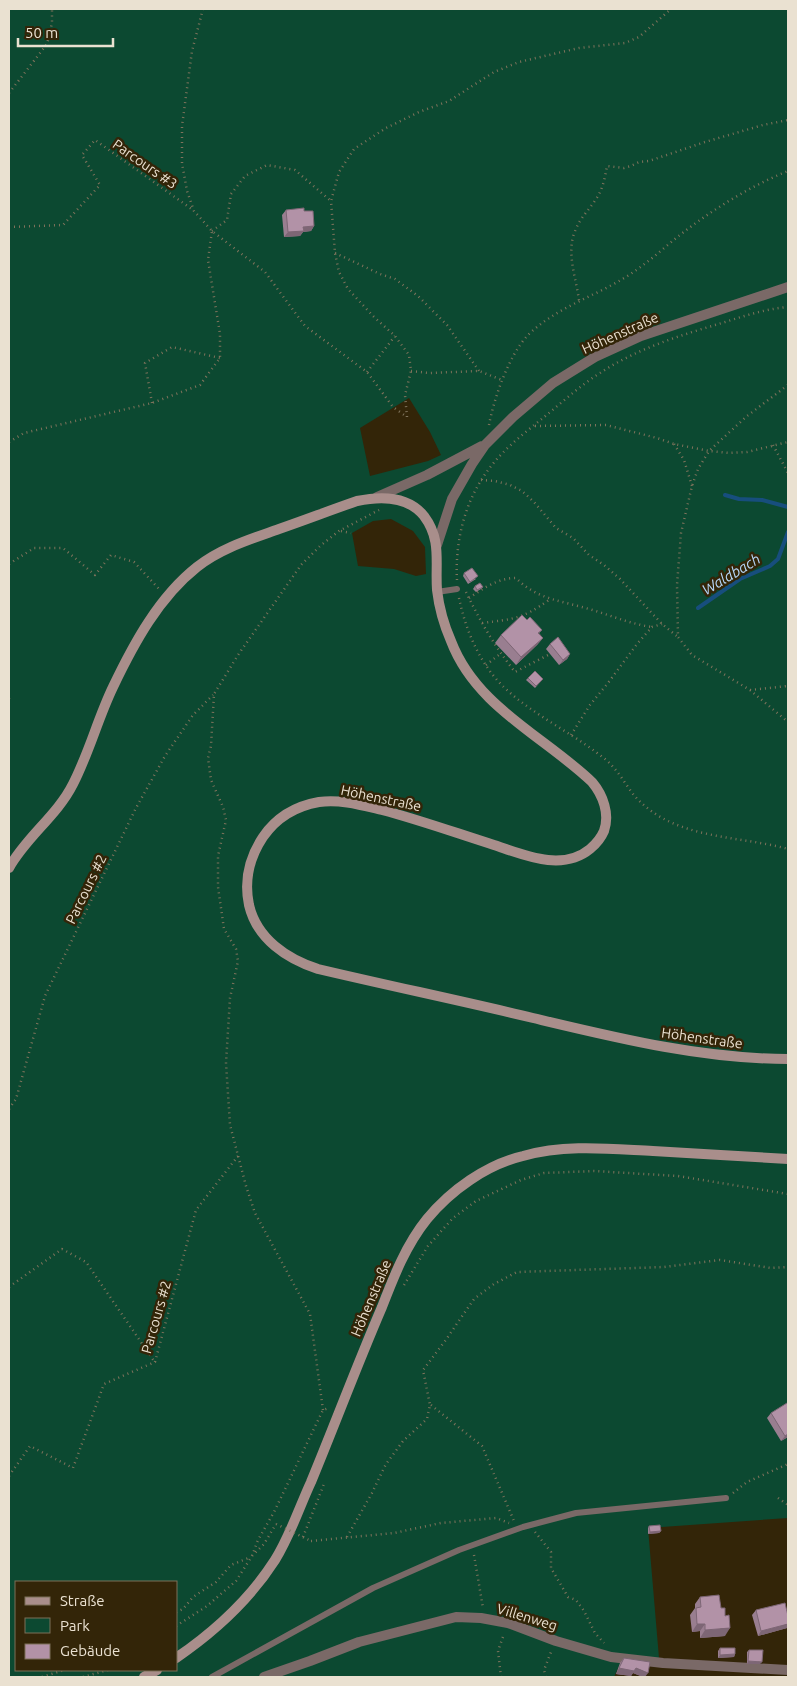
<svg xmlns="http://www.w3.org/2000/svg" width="797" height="1686" font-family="Ubuntu,sans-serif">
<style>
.green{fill:#0c4931;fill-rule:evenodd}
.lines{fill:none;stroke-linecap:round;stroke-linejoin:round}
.stream{stroke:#174e7d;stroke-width:4}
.path{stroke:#7f735c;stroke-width:2.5;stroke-dasharray:1 4;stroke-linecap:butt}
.lane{stroke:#7a6967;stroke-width:6}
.street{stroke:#7a6967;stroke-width:10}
.secondary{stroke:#a98e8b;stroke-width:10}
.path-bridge{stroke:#7f735c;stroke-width:2.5;stroke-dasharray:1 4;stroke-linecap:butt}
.wall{fill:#997e90}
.shaded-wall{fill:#7d6675}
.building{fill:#b292a7;stroke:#7d6675}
.labels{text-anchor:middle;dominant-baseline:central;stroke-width:5;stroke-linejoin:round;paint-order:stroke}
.street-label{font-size:14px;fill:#eae1d1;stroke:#332508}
.water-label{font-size:15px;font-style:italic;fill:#b7d9fc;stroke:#332508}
</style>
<rect width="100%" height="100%" fill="#332508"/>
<!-- green -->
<path class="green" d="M9,9H788V1518L648,1528L659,1658L624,1656L614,1677H9ZM409,398L430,432L441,455L428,461L370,476L360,428ZM391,519L413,531L425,547L426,574L416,576L394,569L358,566L352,533L373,521ZM16,1582H176V1670H16Z"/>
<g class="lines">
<!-- stream -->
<path class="stream" d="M725,495L739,499L762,500L788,507
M698,608L740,579L770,566L778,559L788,532"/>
<!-- path -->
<path class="path" d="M203,9L192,51L182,126V163L187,191L194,211L212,231L265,272L305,326L367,372L393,407L407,417
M9,93L47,44L52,23V9
M9,227L63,225L100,185L82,155L95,140L193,210
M212,231L227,220L231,194L245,176L267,165L295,170L331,201
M335,253L380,274L395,279L418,296L447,325L479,371
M579,300C576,278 566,252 575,231C580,218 589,210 596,199C603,189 605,177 607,166L624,168L631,166L639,162L649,161L705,142L763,125L788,120
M411,371L429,373L479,371L502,380
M367,372L395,336
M788,385L747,416L709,451L698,469L692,486L681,533L677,585L678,637L692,655L750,690L788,722
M152,403L145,363L172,347L220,358
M407,417L405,395L411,371L409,355L395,336L373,316L348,289L339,272L335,253L331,201L339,172L354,149L386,128L419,112L449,101L494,72L519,62L579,48L625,43L639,37L671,9
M489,425C494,398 509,355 528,335C559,305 598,296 632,273C653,259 670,242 689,228C720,205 753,185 788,171
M535,426L606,425L657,438L674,444L709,451L729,453L747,452L788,442
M9,442L24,433L152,403L200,385L220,358V334L208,260L212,231
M674,444L684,460L692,486
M773,445L788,473
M481,480L495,481L510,485L522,491L534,502L556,528L573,538L589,555L604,565L620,579L662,624L678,637
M341,531L351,533
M9,564L34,548H63L95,575L111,555L134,562L160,590
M457,580C455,546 463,508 482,479C496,456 517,439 538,422C558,406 578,387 600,373C636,349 681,335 722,323C744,316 765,309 788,307
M466,592C480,621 495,647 515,672L548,655
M459,598C466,632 481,667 508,691C537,717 574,734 605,759C617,769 624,782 633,794C642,805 654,814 666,820C704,839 748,838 788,849
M469,598C484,588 498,578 516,578C536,599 562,601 589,609C610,615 630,624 652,627
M482,623C514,619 522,619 549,600
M486,665L500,654
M750,690L788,686
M9,698V699
M571,735L590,705L608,683L637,644L652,627L662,624
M9,1109L16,1099L45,996L136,808L165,756L193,715L213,695
M404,1285L428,1246L453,1218L476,1201L521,1180L544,1173L594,1171L678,1176L788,1194
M9,1287L62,1249L86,1262L154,1361
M431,1405L482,1446L514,1521
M323,1410L310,1314L255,1213L246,1186L230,1125L226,1063L230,998L238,961L236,949L224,929L218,887V856L226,820L223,807L211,780L208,758L211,746L214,694L238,655L301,565L320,546L339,531L379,510
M9,1476L30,1446L73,1468L104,1384L155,1362L196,1210L238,1156
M733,1493L747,1482L788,1464
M778,1498L788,1505
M535,1532L551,1552V1568L568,1597L576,1600L584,1611L595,1633L604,1643
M303,1537L324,1484
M347,1537L372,1493L386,1464L403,1441L427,1419L430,1405L423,1370L445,1341L474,1299L494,1284L517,1272L664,1267L720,1260L771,1268L788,1267
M311,1541L394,1533L441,1523L496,1518L509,1523
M474,1555L483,1608
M252,1556L258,1540L274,1512L323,1410L329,1408
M176,1612L183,1609L193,1597L216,1582L231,1565L251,1557
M176,1626L207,1606L236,1581L252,1556L264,1544L276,1524
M42,1677L64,1670
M83,1677L108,1670
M501,1677L498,1651L504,1634
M546,1677L544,1670L551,1652"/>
<!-- lane -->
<path class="lane" d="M437,592L457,589
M212,1677L373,1588L459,1550L523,1527L576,1513L726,1498"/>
<!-- street -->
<path class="street" d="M377,497L427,475L482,446
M437,545L452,499L472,464L485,445L513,417L553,383L595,357L641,336L788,287
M264,1677L310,1661L359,1642L456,1617L481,1618L508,1623L556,1641L611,1657L663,1663L788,1670"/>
<!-- secondary -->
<path class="secondary" d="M9,868C26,837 57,816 73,784C89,753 98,718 113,687C134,643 159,597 197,567C221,548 251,539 279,529C305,520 331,510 357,501C381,496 408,496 424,516C442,540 435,562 437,590C439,607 444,625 451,641C476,707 544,736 592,782C603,795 610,814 604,831C601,838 596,844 590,849C562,872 524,855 494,845C456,833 420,820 382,810C361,805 340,799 319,802C296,806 276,818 263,837C249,858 244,881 249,905C257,939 287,959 318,969C390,986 462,1001 533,1018C617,1038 702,1059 788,1059
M176,1658C214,1632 250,1599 275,1560C290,1536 299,1508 311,1482C335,1424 357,1365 382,1307C394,1276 406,1245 427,1219C451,1190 486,1165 523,1156C566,1144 610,1149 653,1151C698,1154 743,1156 788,1159
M144,1677L157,1670"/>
<!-- path-bridge -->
<path class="path-bridge" d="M276,1524L311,1541"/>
</g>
<!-- wall -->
<path class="wall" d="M286,210L304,211L314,226L311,231L303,232L300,236L284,237L282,215Z
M464,573L476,579L468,584L463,576Z
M475,586L483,587L481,589L476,592L473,589Z
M527,620L542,630L539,633L543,638L537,645L516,665L495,643L501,635Z
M550,644L570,654L567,659L559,665L546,649Z
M528,678L543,679L535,688L526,680Z
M771,1413L788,1437L781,1441L767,1418Z
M649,1526L661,1531L659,1533L648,1534V1528Z
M700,1597L725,1636L700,1638V1631L692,1632L690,1615L695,1608V1604Z
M756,1610L787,1628L758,1636L752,1615Z
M720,1648L735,1654L734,1657L718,1658V1651Z
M749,1650L760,1664H747V1652Z
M624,1658L645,1677H643L633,1673L631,1676L616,1674L620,1663Z"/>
<!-- shaded-wall -->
<path class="shaded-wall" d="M314,226L311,231L303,232L300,236L284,237L288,232L303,227Z
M543,638L537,645L516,665L521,657Z
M570,654L567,659L559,665L563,660Z
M788,1434V1437L781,1441L785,1436Z
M661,1531L659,1533L648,1534L650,1532Z
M697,1624H705L700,1631L692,1632Z
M788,1624V1626L787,1628L758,1636L761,1631Z
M730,1628L725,1636L700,1638L705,1630Z
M735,1654L734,1657L718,1658L720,1655Z
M748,1661L762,1662L760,1664H747Z
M619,1668H636L648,1673L645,1677H643L633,1673L631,1676L616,1674Z"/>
<!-- building -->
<path class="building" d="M304,208V211H313L314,226L303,227L304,231L288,232L286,210Z
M472,568L478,576L470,582L464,573Z
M480,583L483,587L477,590L475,586Z
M522,615L527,620L530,617L542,630L538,633L543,638L521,657L501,635Z
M558,637L570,654L563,660L550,644Z
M535,671L543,679L536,686L528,678Z
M787,1403L788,1406V1434L785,1436L771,1413Z
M660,1525L661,1531L650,1532L649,1526Z
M719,1595L721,1608H725V1616L729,1615L730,1628L705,1630V1624H697L696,1608L701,1607L700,1597Z
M785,1603L788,1616V1624L761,1631L756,1610Z
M720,1648H735V1654L720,1655Z
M749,1650H763L762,1662L748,1661Z
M624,1658L650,1662L648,1673L636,1668L634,1671L619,1668Z"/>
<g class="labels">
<!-- street labels -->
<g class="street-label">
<text transform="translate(145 164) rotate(35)">Parcours #3</text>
<text transform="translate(620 333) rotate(-24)">Höhenstraße</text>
<text transform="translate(381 798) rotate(12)">Höhenstraße</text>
<text transform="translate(86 889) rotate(-64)">Parcours #2</text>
<text transform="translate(702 1038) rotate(8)">Höhenstraße</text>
<text transform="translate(371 1298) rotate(-67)">Höhenstraße</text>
<text transform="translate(156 1317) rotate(-74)">Parcours #2</text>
<text transform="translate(527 1617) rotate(17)">Villenweg</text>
</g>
<!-- water labels -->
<g class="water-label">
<text transform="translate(731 574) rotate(-31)">Waldbach</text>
</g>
</g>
<!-- border -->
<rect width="797" height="1686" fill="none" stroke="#eae1d1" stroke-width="20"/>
<!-- legend -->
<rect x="15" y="1581" width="162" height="90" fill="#332508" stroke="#7c7058"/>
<rect x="25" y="1597" width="25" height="8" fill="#a98e8b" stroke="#7c7058"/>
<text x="60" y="1606" font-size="15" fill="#eae1d1">Straße</text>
<rect x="25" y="1618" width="25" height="15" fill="#0c4931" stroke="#7c7058"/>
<text x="60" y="1631" font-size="15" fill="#eae1d1">Park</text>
<rect x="25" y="1644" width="25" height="15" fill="#b292a7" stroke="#7c7058"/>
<text x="60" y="1656" font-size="15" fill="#eae1d1">Gebäude</text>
<!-- scale -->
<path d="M18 38v8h95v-8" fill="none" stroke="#eae1d1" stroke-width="2.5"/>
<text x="25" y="38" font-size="15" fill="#eae1d1" stroke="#332508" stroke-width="4" paint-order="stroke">50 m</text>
</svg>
